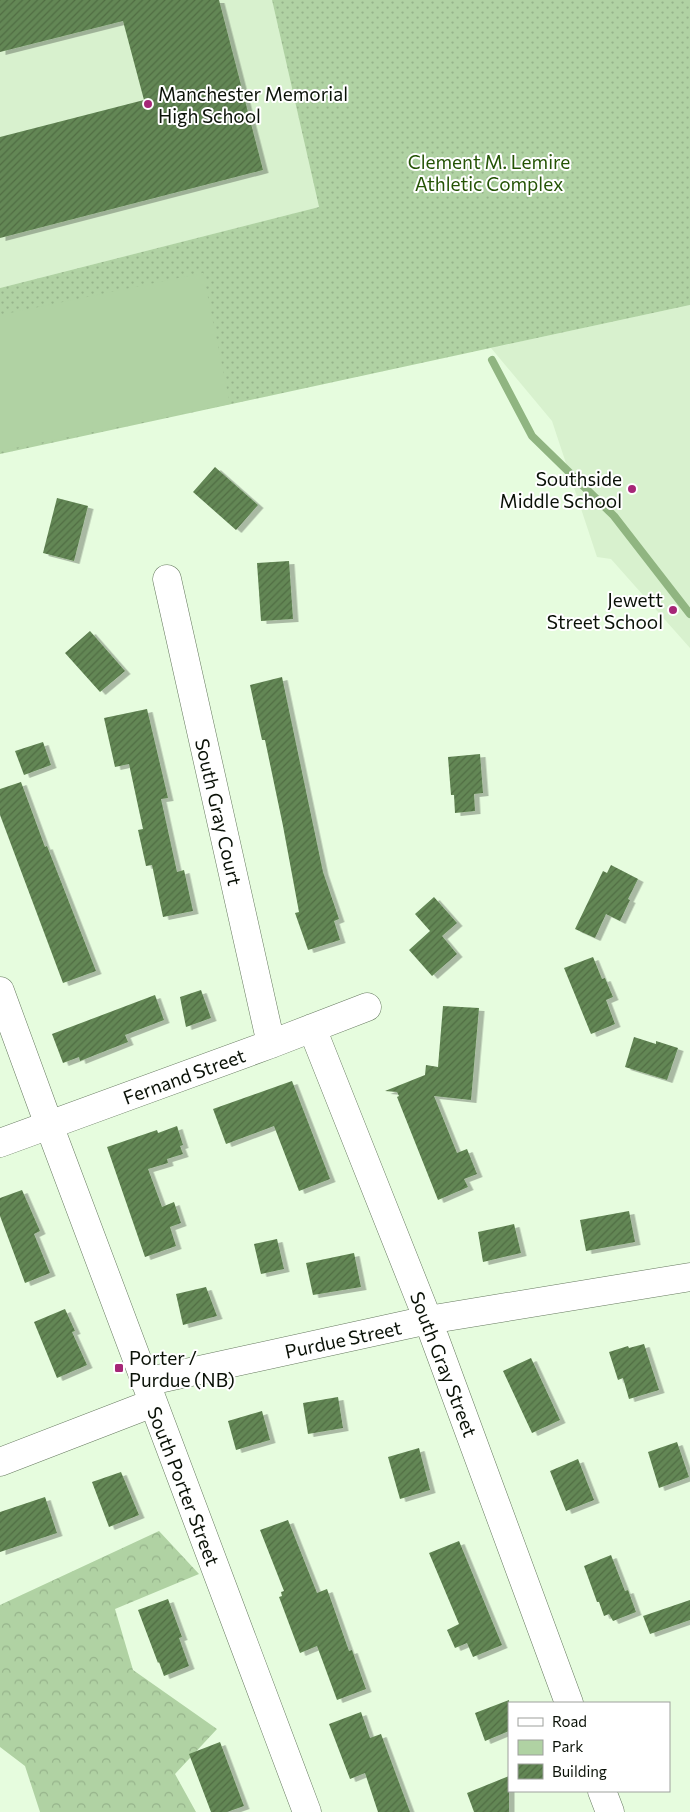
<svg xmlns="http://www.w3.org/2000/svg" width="690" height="1812" font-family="Commissioner,sans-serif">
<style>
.built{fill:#d8f1ce}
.green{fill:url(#green-dots)}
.forest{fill:url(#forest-crowns)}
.pitch{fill:#b0d2a3}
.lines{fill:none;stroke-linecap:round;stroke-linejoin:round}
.stream{stroke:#90b581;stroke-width:8}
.building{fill:url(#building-hatch);filter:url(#shadow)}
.street-casing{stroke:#66795f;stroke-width:29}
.street{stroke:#fff;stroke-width:28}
.poi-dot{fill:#a62677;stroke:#fff;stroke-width:2}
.labels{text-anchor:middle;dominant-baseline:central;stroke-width:4;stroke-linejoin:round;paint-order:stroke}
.poi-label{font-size:19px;fill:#0a1107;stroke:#fff;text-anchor:start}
.park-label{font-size:19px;fill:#245305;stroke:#fff}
.street-label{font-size:19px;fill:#0a1107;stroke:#fff}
</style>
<defs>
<pattern id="green-dots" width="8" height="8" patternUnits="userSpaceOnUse" patternTransform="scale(1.25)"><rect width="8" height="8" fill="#b0d2a3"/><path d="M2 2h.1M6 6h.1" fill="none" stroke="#96b38b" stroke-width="1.8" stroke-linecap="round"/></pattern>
<pattern id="forest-crowns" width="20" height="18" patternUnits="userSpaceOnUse" patternTransform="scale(1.25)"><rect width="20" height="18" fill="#b0d2a3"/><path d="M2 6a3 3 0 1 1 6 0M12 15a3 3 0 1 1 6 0" fill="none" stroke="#96b38b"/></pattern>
<pattern id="building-hatch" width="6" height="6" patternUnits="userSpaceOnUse" patternTransform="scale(1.25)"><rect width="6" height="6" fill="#638755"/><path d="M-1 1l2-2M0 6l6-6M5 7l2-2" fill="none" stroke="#506d44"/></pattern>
<filter id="shadow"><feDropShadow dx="5.5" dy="3" stdDeviation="0" flood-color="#0004"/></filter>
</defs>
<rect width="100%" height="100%" fill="#e6fcde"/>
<!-- built -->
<path class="built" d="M0,0H272L319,207L0,288Z
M690,305V648L611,559L597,557L552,421L491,348Z"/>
<!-- green -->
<path class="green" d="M272,0H690V305L0,454V288L319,207Z"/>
<!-- forest -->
<path class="forest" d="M159,1531L199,1574L115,1609L133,1670L217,1729L175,1774L196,1812H40L25,1766L0,1747V1605Z"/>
<!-- pitch -->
<path class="pitch" d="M203,273L230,404L0,451V315Z"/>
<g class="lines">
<!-- stream -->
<path class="stream" d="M492,360L532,436L614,516L690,614"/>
</g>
<!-- building -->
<path class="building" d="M0,0H219L263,170L0,238V137L144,100L123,21L0,52Z
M215,467L258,505L236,530L193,492Z
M57,498L88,506L74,561L43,553Z
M289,561L293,619L261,621L257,563Z
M90,631L125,671L100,692L65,653Z
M282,677L323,872L339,919L334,921L340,940L308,950L295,913L299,912L283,826L265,740H262L250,685Z
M147,709L168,798L161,799L177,872L184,870L193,911L163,917L152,865L146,866L138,830L143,829L129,764L115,767L104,718Z
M43,742L51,765L24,775L15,751Z
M480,754L483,793L474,794L475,811L455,813L454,795H451L448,757Z
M21,782L45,847L47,846L96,971L63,983L0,815V789Z
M611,865L638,879L628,899L630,900L620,921L606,914L595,938L575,929L603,871L607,873Z
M434,897L457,923L442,936L457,954L432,976L409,950L430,931L415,914Z
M593,957L602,979L605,978L613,997L606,1000L615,1024L591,1034L564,968Z
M201,990L211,1018L186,1027L180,997Z
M155,995L164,1020L125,1035L128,1042L80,1061L79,1057L63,1063L52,1034Z
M443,1006L479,1008L471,1100L434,1096L457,1153L467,1149L477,1174L464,1179L468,1187L438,1200L397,1097L399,1096L397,1092L385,1091L425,1075L426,1065L438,1067Z
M634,1037L656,1044V1041L678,1048L667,1080L625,1067Z
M292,1081L330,1179L299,1191L274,1126L226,1144L213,1109Z
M177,1126L183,1145L180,1146L183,1154L167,1159L168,1163L148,1169L162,1207L174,1202L181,1223L170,1227L176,1246L145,1257L107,1147L157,1130L158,1133Z
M22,1190L40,1231L34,1234L50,1273L25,1283L0,1216V1198Z
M629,1211L635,1242L586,1251L580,1220Z
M514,1224L521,1253L483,1262L478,1232Z
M277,1239L284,1269L261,1274L254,1244Z
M354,1253L361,1287L313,1295L306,1263Z
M206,1287L217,1316L183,1325L176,1294Z
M65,1309L75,1331L72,1332L87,1365L57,1378L34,1322Z
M644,1344L659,1390L629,1399L623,1378L618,1380L609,1352L628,1346L629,1348Z
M531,1358L560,1420L532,1433L503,1371Z
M338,1397L343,1428L308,1434L303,1403Z
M262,1411L270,1440L236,1450L228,1421Z
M677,1442L689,1477L659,1488L648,1452Z
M419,1448L430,1490L400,1499L388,1457Z
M578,1459L594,1500L566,1511L550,1471Z
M121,1472L139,1515L109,1527L92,1482Z
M45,1497L57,1533L0,1552V1512Z
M288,1520L317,1593L327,1589L349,1651L352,1650L366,1689L337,1700L317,1646L300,1653L279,1597L282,1596L281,1592L284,1591L260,1530Z
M459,1541L502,1645L473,1657L467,1643L455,1648L447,1630L459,1624L429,1553Z
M611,1555L625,1591L628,1590L636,1612L613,1621L609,1614L604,1616L599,1602H597L584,1566Z
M168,1599L182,1637L179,1638L189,1666L164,1676L159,1662L158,1663L138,1610Z
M690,1600V1620L650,1634L643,1616Z
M509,1700V1731L485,1741L475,1713Z
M361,1712L370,1738L381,1734L410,1812H378L365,1773L350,1779L329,1724Z
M220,1742L244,1806L227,1812H211L189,1754Z
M509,1776V1812H474L467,1793Z"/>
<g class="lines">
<!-- street casing -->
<g class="street-casing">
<path id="street" d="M167,579L271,1044
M0,991L49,1125L307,1812
M312,1028L428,1320L569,1703
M0,1143L271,1044L367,1007
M145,1382L428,1320L690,1277
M0,1462L153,1403
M602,1791L610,1812"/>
</g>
<!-- street -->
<use href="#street" class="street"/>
</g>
<!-- markers -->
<g class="poi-dot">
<circle cx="148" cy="104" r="5"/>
<circle cx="632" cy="489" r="5"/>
<circle cx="673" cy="610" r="5"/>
<rect x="114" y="1363" width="10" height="10" rx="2.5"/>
</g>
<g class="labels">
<!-- poi labels -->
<g class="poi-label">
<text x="158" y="93">Manchester Memorial<tspan x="158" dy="22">High School</tspan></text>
<text x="622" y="478" text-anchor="end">Southside<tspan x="622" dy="22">Middle School</tspan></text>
<text x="663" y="599" text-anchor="end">Jewett<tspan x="663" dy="22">Street School</tspan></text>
<text x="129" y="1357">Porter /<tspan x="129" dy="22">Purdue (NB)</tspan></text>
</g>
<!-- park labels -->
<g class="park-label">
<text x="489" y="161">Clement M. Lemire<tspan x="489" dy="22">Athletic Complex</tspan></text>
</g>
<!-- street labels -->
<g class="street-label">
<text transform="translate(219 812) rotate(77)">South Gray Court</text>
<text transform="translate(184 1076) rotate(-20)">Fernand Street</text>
<text transform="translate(343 1339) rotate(-12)">Purdue Street</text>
<text transform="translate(444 1364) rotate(69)">South Gray Street</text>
<text transform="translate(184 1486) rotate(69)">South Porter Street</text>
</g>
</g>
<!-- legend -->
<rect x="508" y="1702" width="162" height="90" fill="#ffffff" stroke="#9da09c"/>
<rect x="518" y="1718" width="25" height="8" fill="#ffffff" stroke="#9da09c"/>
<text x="552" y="1727" font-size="15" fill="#0a1107">Road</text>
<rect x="518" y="1740" width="25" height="15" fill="#b0d2a3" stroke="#9da09c"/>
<text x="552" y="1752" font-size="15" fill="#0a1107">Park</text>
<rect x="518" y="1764" width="25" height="15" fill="url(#building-hatch)" stroke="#9da09c"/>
<text x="552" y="1777" font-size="15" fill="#0a1107">Building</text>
</svg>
